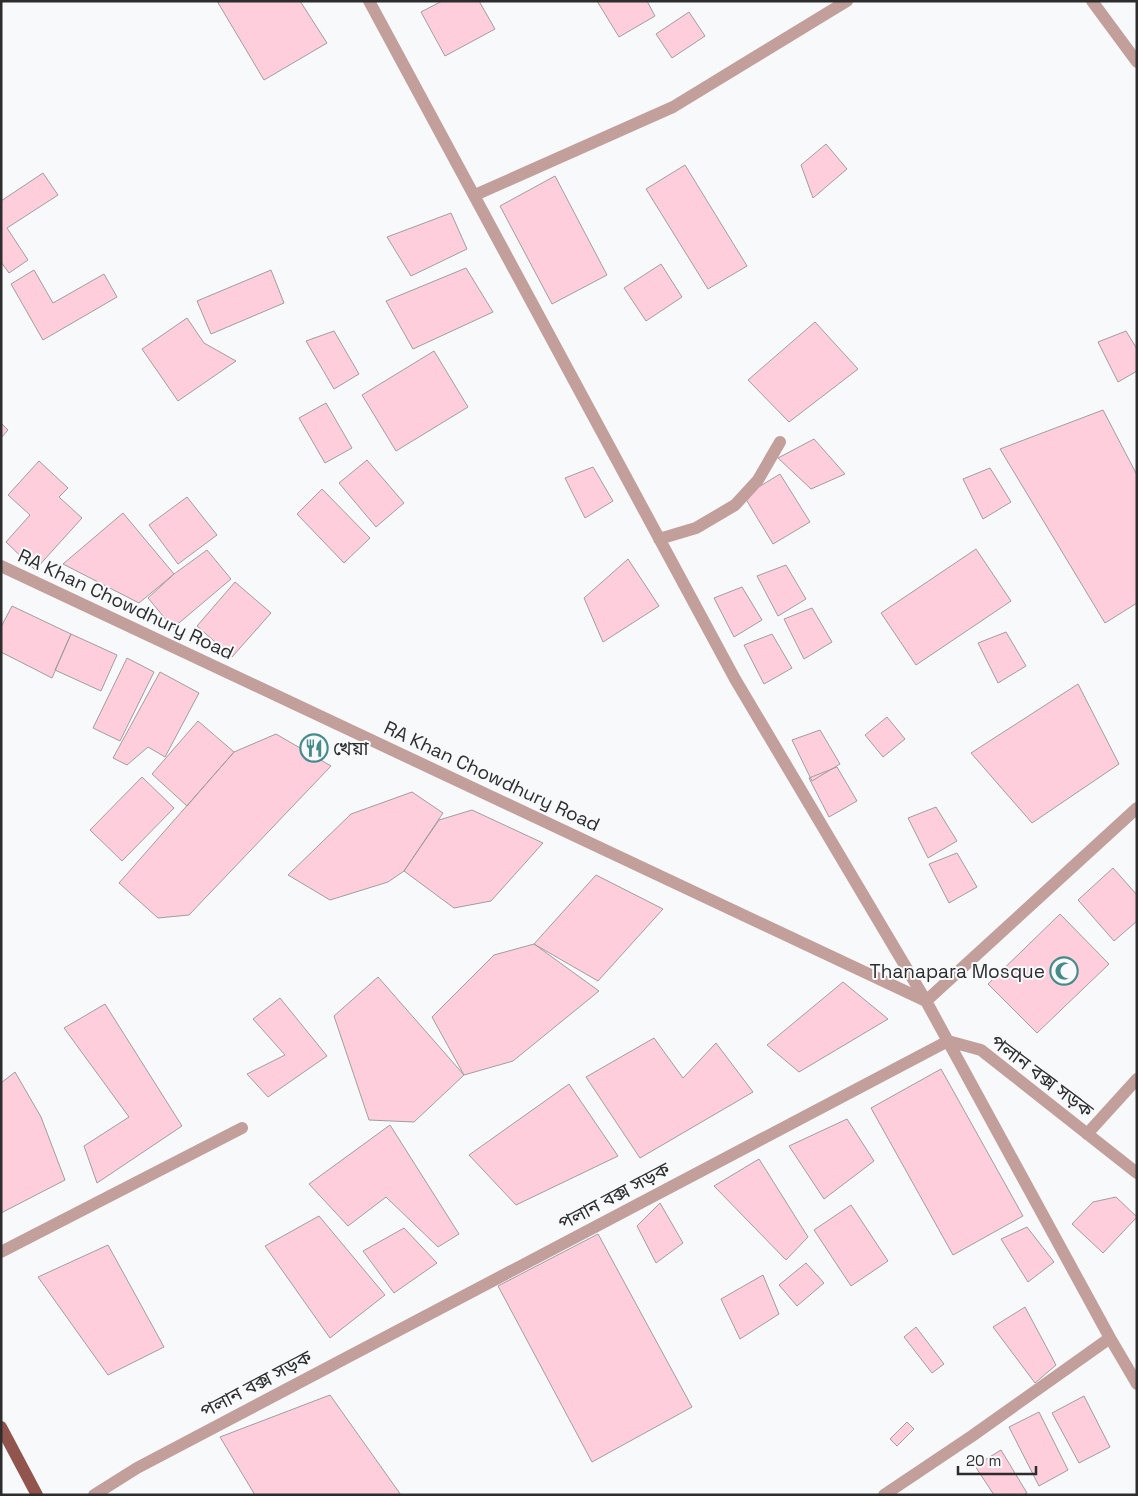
<svg xmlns="http://www.w3.org/2000/svg" width="1138" height="1496" font-family="'Space Grotesk','Noto Sans Bengali',sans-serif">
<style>
.building{fill:#ffcedd;stroke:#a19d9e}
.lines{fill:none;stroke-linecap:round;stroke-linejoin:round}
.minor{stroke:#c39f9b;stroke-width:12}
.major{stroke:#91554e;stroke-width:12}
.labels{text-anchor:middle;dominant-baseline:central;stroke-width:4;stroke-linejoin:round;paint-order:stroke}
.street-label{font-size:19px;fill:#2d2d2e;stroke:#f7f9fb}
.poi-label{font-size:19px;fill:#2d2d2e;stroke:#f7f9fb;text-anchor:start}
</style>
<rect width="100%" height="100%" fill="#f7f9fb"/>
<!-- building -->
<path class="building" d="M217,1H300L327,43L264,80Z
M442,1H479L495,29L445,56L421,12Z
M597,1H647L655,16L619,37Z
M689,12L705,36L672,58L656,34Z
M826,144L847,169L813,198L801,165Z
M685,165L747,266L708,289L646,189Z
M43,173L58,195L7,228L28,260L9,273L1,262V201Z
M555,176L607,275L552,304L500,206Z
M451,213L467,249L411,276L387,237Z
M661,264L682,297L646,321L624,288Z
M466,268L493,312L413,349L386,301Z
M34,270L53,303L104,274L117,297L43,340L11,284Z
M271,270L284,303L211,334L197,301Z
M187,318L204,343L236,361L178,401L142,349Z
M815,322L858,369L789,422L748,380Z
M334,331L359,374L334,389L306,341Z
M1126,331L1137,349V371L1118,382L1098,342Z
M434,351L468,407L396,451L362,395Z
M326,403L352,448L325,463L299,418Z
M1103,410L1137,475V603L1105,623L1000,449Z
M1,423L8,430L1,438Z
M814,439L845,474L811,489L778,458Z
M367,460L404,503L376,527L339,483Z
M39,461L68,488L59,497L82,518L35,570L6,542L30,515L8,495Z
M593,467L613,501L585,518L565,478Z
M990,468L1011,502L983,519L963,479Z
M780,474L810,522L773,544L744,496Z
M322,489L370,538L344,563L297,514Z
M187,497L217,535L178,564L149,525Z
M123,513L174,574L139,603L63,564Z
M976,549L1011,601L916,665L881,613Z
M207,550L231,579L173,628L148,598L174,574Z
M628,559L659,606L603,642L584,598Z
M786,565L806,599L778,616L757,576Z
M235,582L271,613L232,657L197,626Z
M742,587L762,620L734,637L714,598Z
M12,606L71,634L52,678L1,652V627Z
M812,608L832,642L804,659L784,619Z
M1006,632L1026,666L998,683L978,643Z
M71,634L117,655L101,691L55,670Z
M772,634L792,668L764,684L744,645Z
M127,658L154,672L120,741L93,728Z
M160,672L199,693L165,757L148,747L127,765L113,758Z
M1078,684L1119,764L1032,823L971,753Z
M887,717L905,739L883,757L865,735Z
M198,721L234,752L187,806L152,774Z
M820,730L840,764L812,781L792,740Z
M276,734L331,766L189,915L158,918L119,883L234,752Z
M837,767L857,801L829,817L809,778Z
M142,777L174,808L122,861L90,830Z
M412,792L443,813L404,871L388,882L330,900L288,875L351,814Z
M936,807L957,841L928,858L908,818Z
M472,810L543,843L491,901L454,908L404,871L439,820Z
M957,853L977,887L949,903L929,864Z
M1113,868L1137,895V921L1114,941L1078,900Z
M596,875L663,909L598,981L534,944Z
M1060,914L1109,964L1037,1033L988,984Z
M534,944L599,991L513,1061L464,1075L432,1017L494,955Z
M378,977L464,1075L414,1122L369,1120L334,1016Z
M843,982L888,1019L799,1072L767,1045Z
M280,998L327,1056L268,1097L247,1074L285,1055L253,1019Z
M105,1004L182,1126L97,1183L84,1146L129,1117L64,1028Z
M654,1038L683,1078L716,1043L753,1092L640,1158L586,1077Z
M941,1069L1023,1216L953,1255L871,1108Z
M15,1072L41,1117L65,1180L1,1213V1083Z
M569,1084L618,1156L516,1205L469,1155Z
M847,1119L874,1161L824,1199L789,1146Z
M390,1125L459,1234L438,1247L386,1197L348,1226L309,1184Z
M759,1159L808,1237L786,1260L714,1186Z
M1116,1197L1137,1217L1103,1253L1072,1224L1093,1202Z
M660,1203L683,1243L656,1263L637,1226Z
M851,1205L888,1261L851,1286L814,1230Z
M319,1216L385,1295L330,1338L265,1246Z
M1027,1227L1054,1262L1028,1282L1001,1239Z
M404,1228L437,1263L394,1293L363,1251Z
M598,1234L692,1407L592,1462L498,1286Z
M108,1245L164,1347L108,1375L38,1277Z
M806,1263L824,1283L797,1306L779,1285Z
M763,1275L779,1314L740,1339L721,1299Z
M1025,1307L1056,1365L1035,1383L993,1327Z
M916,1327L944,1364L932,1373L904,1337Z
M330,1395L401,1495H255L220,1437Z
M1084,1396L1110,1447L1079,1463L1052,1413Z
M1039,1412L1068,1470L1039,1486L1009,1427Z
M907,1422L914,1429L897,1446L890,1439Z
M1001,1450L1027,1493L1023,1495H994L975,1466Z"/>
<g class="lines">
<!-- minor -->
<path class="minor" d="M369,1L735,679L926,1001L1137,808
M1092,1L1137,62
M475,195L673,107L847,1
M659,539L696,528L735,505L758,480L780,442
M1,566L926,1001L1110,1338L1137,1384
M1087,1134L1137,1079
M1,1252L242,1128
M94,1495L137,1468L948,1041L981,1050L1137,1173
M884,1495L972,1436L1110,1338"/>
<!-- major -->
<path class="major" d="M1,1427L37,1495"/>
</g>
<!-- icons -->
<defs>
<g id="restaurant-ring" transform="scale(1.4375)"><circle r="9.5" fill="#f7f9fb" stroke="#448b89" stroke-width="1.5"/><path d="M-5-6h1v4h1v-4h1v4h1v-4h1v5L-1.5 .5V6h-2V.5L-5-1ZM5-6V6H3V1.5H1.5Q1.5-4 5-6Z" fill="#448b89"/></g>
<g id="mosque-ring" transform="scale(1.4375)"><circle r="9.5" fill="#f7f9fb" stroke="#448b89" stroke-width="1.5"/><path d="M3.5-4.9A6 6 0 1 0 3.5 4.9A5 5 0 1 1 3.5-4.9Z" fill="#448b89"/></g>
</defs>
<g fill-rule="evenodd">
<use href="#restaurant-ring" x="314" y="748"/>
<use href="#mosque-ring" x="1064" y="971"/>
</g>
<g class="labels">
<!-- street labels -->
<g class="street-label">
<text transform="translate(126 604) rotate(25)">RA Khan Chowdhury Road</text>
<text transform="translate(492 776) rotate(25)">RA Khan Chowdhury Road</text>
<text transform="translate(1042 1076) rotate(37)">পলান বক্স সড়ক</text>
<text transform="translate(614 1196) rotate(-28)">পলান বক্স সড়ক</text>
<text transform="translate(256 1384) rotate(-28)">পলান বক্স সড়ক</text>
</g>
<!-- poi labels -->
<g class="poi-label">
<text x="333" y="748">খেয়া</text>
<text x="1045" y="971" text-anchor="end">Thanapara Mosque</text>
</g>
</g>
<!-- border -->
<rect width="1138" height="1496" fill="none" stroke="#2d2d2e" stroke-width="5"/>
<!-- scale -->
<path d="M958 1466v8h78v-8" fill="none" stroke="#2d2d2e" stroke-width="2.5"/>
<text x="966" y="1466" font-size="15" fill="#2d2d2e" stroke="#f7f9fb" stroke-width="4" paint-order="stroke">20 m</text>
</svg>
